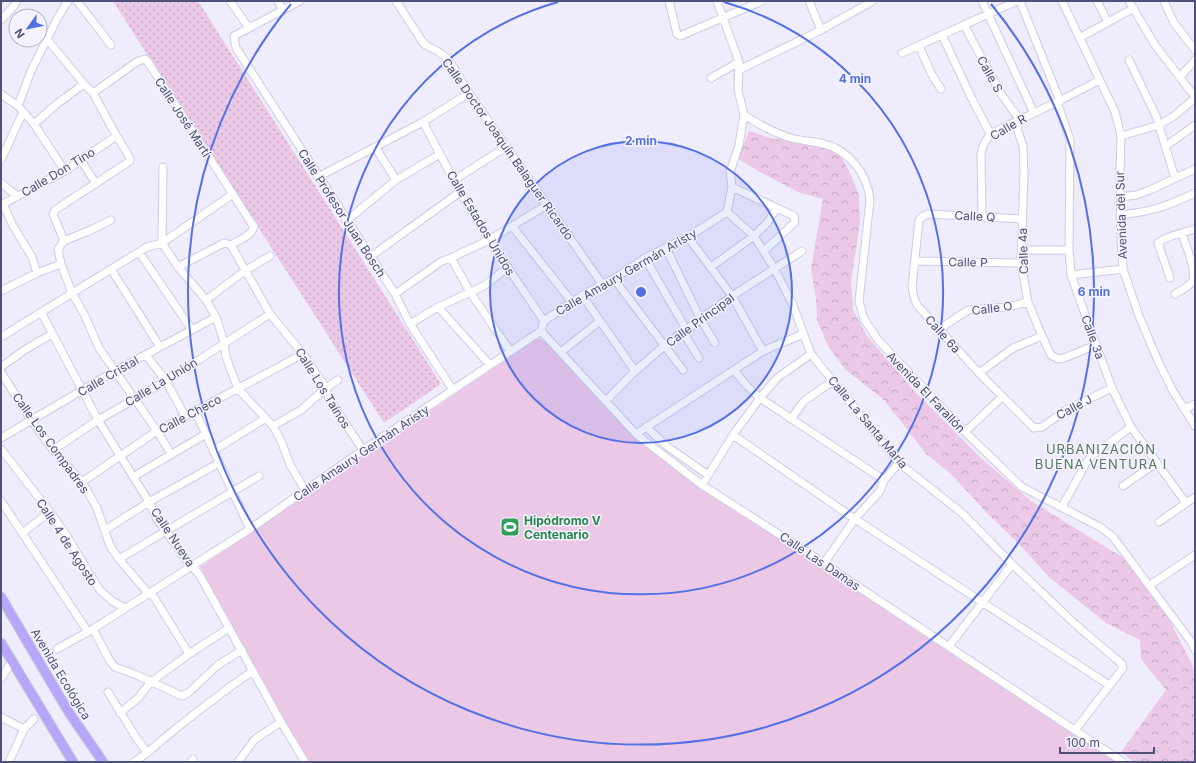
<svg xmlns="http://www.w3.org/2000/svg" width="1196" height="763" font-family="Inter,sans-serif">
<style>
.forest{fill:url(#forest-crowns)}
.park{fill:url(#park-dots)}
.garden{fill:#ebc9e6}
.lines{fill:none;stroke-linecap:round;stroke-linejoin:round}
.minor-casing{stroke:#cdcbe7;stroke-width:9}
.major-casing{stroke:#cacbd7;stroke-width:11}
.minor{stroke:#fff;stroke-width:7}
.major{stroke:#b7a6f9;stroke-width:9}
.ring{fill:none;stroke:#5371e4;stroke-width:2}
.labels{text-anchor:middle;dominant-baseline:central;stroke-width:3;stroke-linejoin:round;paint-order:stroke}
.street-label{font-size:12px;fill:#4e5179;stroke:#f5f3ff}
.leisure-label{font-size:12px;font-weight:bold;fill:#27864d;stroke:#f5f3ff;text-anchor:start}
.neighbourhood-label{font-size:13px;letter-spacing:1px;fill:#54785d;stroke:#f5f3ff}
.centre{fill:#5371e4;stroke:#f5f3ff;stroke-width:2}
.ring-label{font-size:12px;text-anchor:middle;font-weight:bold;fill:#5371e4;stroke:#f5f3ff;stroke-width:3;stroke-linejoin:round;paint-order:stroke}
</style>
<defs>
<pattern id="forest-crowns" width="20" height="18" patternUnits="userSpaceOnUse"><rect width="20" height="18" fill="#ebc9e6"/><path d="M2 6a3 3 0 1 1 6 0M12 15a3 3 0 1 1 6 0" fill="none" stroke="#c1a6bf"/></pattern>
<pattern id="park-dots" width="8" height="8" patternUnits="userSpaceOnUse"><rect width="8" height="8" fill="#ebc9e6"/><path d="M2 2h.1M6 6h.1" fill="none" stroke="#c1a6bf" stroke-width="1.8" stroke-linecap="round"/></pattern>
</defs>
<rect width="100%" height="100%" fill="#efecfd"/>
<!-- forest -->
<path class="forest" d="M749,131L774,139L791,138L837,149L850,173L859,195L860,223L851,281L853,310L867,336L917,394L982,459L1031,501L1135,565L1156,594L1192,664L1195,674V762H1134L1121,752L1166,690L1141,659L1140,640L1106,623L1049,577L1018,543L987,513L950,473L926,454L907,429L884,400L846,370L829,348L817,320L816,298L811,269L823,199L798,192L760,172L738,159Z"/>
<!-- park -->
<path class="park" d="M113,1H198L441,384L384,423Z"/>
<!-- garden -->
<path class="garden" d="M536,339H540L546,342L610,410L701,487L1116,762H308L200,567Z"/>
<g class="lines">
<!-- minor casing -->
<g class="minor-casing">
<path id="minor" d="M77,1L111,45
M230,1L249,28
M278,1L283,10
M300,1L234,36L236,48L395,294L410,324L453,390
M396,1L424,44L439,52L449,60L469,93L602,284
M669,1L677,34L680,36L762,1
M809,1L821,30
M982,1L1034,113
M1020,1L1060,101
M1062,1L1115,112L1121,136L1120,173L1121,241L1123,269L1139,316L1158,361L1173,391L1195,426
M1097,1L1108,22
M1129,1L1155,45L1195,97
M1164,1L1174,23L1195,50
M1,20L14,6L17,1
M964,25L1001,94L1020,120L1017,128L1023,146L1024,173L1021,263L1028,302L1042,336L1051,355L1058,359L1064,358L1096,345
M942,35L972,99L991,135
M1079,38L1134,8
M919,46L932,75L941,89
M902,53L1017,1
M1129,60L1156,116L1175,178
M739,70L821,30L873,1
M1180,77L1195,60
M711,78L739,62
M93,93L138,61L145,59L148,62L254,227C251,236 239,240 231,245
M1,94L18,106L34,124L65,171
M1057,102L1070,140L1069,250L1071,275L1096,345L1112,388L1131,427L1186,503
M18,106L31,71L57,19L68,1
M744,115C759,124 774,133 791,138C802,141 813,141 824,144C849,150 868,175 870,200L859,301L864,319L878,340L965,432L1022,487L1100,527L1113,537L1192,643L1195,650
M423,122L460,192L489,240L544,321
M34,124L58,103L84,84
M1121,136L1159,125L1174,116L1195,98
M1166,146L1195,125
M375,147L396,180
M1,160L23,112
M81,160L96,184
M163,167L162,243L178,267L206,300L216,317L224,342L226,357L238,389L273,426L282,443L290,465L305,490
M318,177L423,122L469,93
M454,180L506,147
M1,183L17,196
M732,187L794,216L795,221L793,224L764,251
M1120,197L1136,195L1150,190L1195,169
M3,204L12,224L32,257L37,273
M1,205L65,171L115,137L116,135L93,93L84,84L47,39
M727,212L754,236L774,268L793,305L811,354L899,463L962,513L1012,564L1075,624L1122,664L1123,668L1075,730
M1120,215C1150,212 1168,206 1195,193
M982,216L981,153C983,144 987,137 994,132L1057,102L1100,80
M1022,219L928,214L922,217L919,220L912,287L914,297L917,305L979,373L1034,428L1042,427L1066,410L1112,388
M111,220L91,230L64,241L53,214L55,210L130,161V158L116,135
M346,221L396,180L440,154
M512,226L572,302
M688,237L732,296L763,351
M64,241L58,249L61,264L72,293L85,316L99,348L157,431L171,454
M231,245L270,314L303,354L326,388L329,399L363,450
M666,248L701,320L715,343
M1021,250H1069
M139,252L192,330
M370,257L460,192
M451,258L470,292L510,351
M645,258L686,329
M915,261L1021,263
M178,267L224,243L231,245
M711,267L754,236L767,223L777,208
M111,269L160,347
M1071,275L1123,269
M1170,278L1158,243C1165,236 1184,233 1195,229
M614,279L683,370
M1,291L37,273L61,264
M395,294L442,261L451,258L489,240L547,205
M1175,294C1181,290 1190,287 1193,280C1196,268 1186,246 1182,234
M582,295L635,371
M206,300L246,270L270,256
M438,307L490,365
M41,312L98,420L149,502L157,519L191,566L199,574L281,722L305,762
M410,324L438,307L484,286L508,267
M938,330L968,310L1007,307L1028,302
M541,331L636,434L702,485L824,563L845,578L1123,762
M683,332L699,358
M1,337L147,247L162,243L233,194
M561,352L600,321
M146,355L166,381L185,416
M1,367L26,349L52,334
M734,370L747,386L760,398L884,480
M1,372L31,420L53,450L82,482L97,508L110,546L119,559L148,593L154,597L189,654
M979,373L1013,348L1042,336
M606,401L633,373L664,346L732,296L802,251
M1184,409L1195,404
M195,411L250,529
M791,419L804,401L833,381
M273,426L301,410L326,388L338,380
M646,427L668,447L708,475
M965,432L1002,397
M636,434L763,351L803,334
M733,435L855,519L1109,685
M1,438L115,371L216,317
M1,449L50,512L65,533L99,589L112,601L125,608
M53,450L98,420L166,381L270,314
M213,451L266,418
M133,477L206,434
M82,482L154,433L303,354
M702,485L733,435L760,398L777,378L811,354
M1123,486L1156,463
M1,501L88,632
M1062,507L1086,463L1093,455L1131,427
M1159,522L1195,497
M105,530L149,502L219,463
M22,533L50,512
M119,559L259,476
M824,563L855,519L880,491L884,480L899,463
M1150,585L1195,555
M93,629L110,661L115,667L137,675L182,696L188,693L218,665L242,650
M949,646L1012,564
M57,649L93,629L250,529L363,450L541,331L544,321L572,302L602,284L614,279L645,258L688,237L727,212L732,187L730,172L739,145L744,115L738,90L739,62L717,1
M1,679L12,661
M108,692L137,739L147,752
M120,713L138,698L151,682L189,654L229,628
M1,717L24,729
M9,762L24,729L34,719
M134,762C150,753 163,738 178,727C202,708 227,688 253,671
M191,762L193,759
M238,762L255,739L281,722"/>
</g>
<!-- major casing -->
<g class="major-casing">
<path id="major" d="M1,597L68,711L103,762
M1,643L73,762"/>
</g>
<!-- minor -->
<use href="#minor" class="minor"/>
<!-- major -->
<use href="#major" class="major"/>
</g>
<!-- distance rings -->
<circle cx="641" cy="292" r="151" fill="#5371e4" fill-opacity=".12"/>
<g class="ring">
<circle cx="641" cy="292" r="151"/>
<path d="M724 2A302 302 0 1 1 558 2"/>
<path d="M991 4A453 453 0 1 1 291 4"/>
</g>
<!-- icons -->
<defs>
<g id="stadium-square" transform="scale(1)"><rect x="-9" y="-9" width="18" height="18" rx="4" fill="#2e9e5b" stroke="#f5f3ff"/><path d="M0-5a6.5 5 0 1 0 0 10a6.5 5 0 1 0 0-10ZM-3.5-1.8h7v3.6h-7Z" fill="#fff"/></g>
</defs>
<g fill-rule="evenodd">
<use href="#stadium-square" x="510" y="527"/>
</g>
<g class="labels">
<!-- street labels -->
<g class="street-label">
<text transform="translate(990 74) rotate(61)">Calle S</text>
<text transform="translate(183 117) rotate(57)">Calle José Martí</text>
<text transform="translate(1008 127) rotate(-30)">Calle R</text>
<text transform="translate(508 149) rotate(55)">Calle Doctor Joaquín Balaguer Ricardo</text>
<text transform="translate(58 172) rotate(-31)">Calle Don Tino</text>
<text transform="translate(342 213) rotate(57)">Calle Profesor Juan Bosch</text>
<text transform="translate(1121 215) rotate(-92)">Avenida del Sur</text>
<text transform="translate(975 216) rotate(3)">Calle Q</text>
<text transform="translate(481 223) rotate(59)">Calle Estados Unidos</text>
<text transform="translate(1023 251) rotate(-92)">Calle 4a</text>
<text transform="translate(968 262) rotate(1)">Calle P</text>
<text transform="translate(626 272) rotate(-30)">Calle Amaury Germán Aristy</text>
<text transform="translate(992 308) rotate(-7)">Calle O</text>
<text transform="translate(700 320) rotate(-36)">Calle Principal</text>
<text transform="translate(943 334) rotate(48)">Calle 6a</text>
<text transform="translate(1093 337) rotate(70)">Calle 3a</text>
<text transform="translate(108 376) rotate(-30)">Calle Cristal</text>
<text transform="translate(161 382) rotate(-31)">Calle La Unión</text>
<text transform="translate(323 388) rotate(58)">Calle Los Taínos</text>
<text transform="translate(926 392) rotate(46)">Avenida El Farallón</text>
<text transform="translate(1074 407) rotate(-28)">Calle J</text>
<text transform="translate(190 414) rotate(-28)">Calle Checo</text>
<text transform="translate(868 422) rotate(50)">Calle La Santa María</text>
<text transform="translate(51 443) rotate(54)">Calle Los Compadres</text>
<text transform="translate(361 453) rotate(-34)">Calle Amaury Germán Aristy</text>
<text transform="translate(173 537) rotate(56)">Calle Nueva</text>
<text transform="translate(67 542) rotate(57)">Calle 4 de Agosto</text>
<text transform="translate(820 561) rotate(34)">Calle Las Damas</text>
<text transform="translate(61 674) rotate(59)">Avenida Ecológica</text>
</g>
<!-- leisure labels -->
<g class="leisure-label">
<text x="524" y="520">Hipódromo V<tspan x="524" dy="14">Centenario</tspan></text>
</g>
<!-- neighbourhood labels -->
<g class="neighbourhood-label">
<text x="1101" y="449">URBANIZACIÓN<tspan x="1101" dy="15">BUENA VENTURA I</tspan></text>
</g>
</g>
<circle cx="641" cy="292" r="6" class="centre"/>
<g class="ring-label">
<text x="855" y="83">4 min</text>
<text x="641" y="145">2 min</text>
<text x="1094" y="296">6 min</text>
</g>
<!-- border -->
<rect width="1196" height="763" fill="none" stroke="#4e5179" stroke-width="4"/>
<!-- north arrow -->
<g transform="translate(28 28) rotate(237)"><circle r="19" fill="#f5f3ff" stroke="#b2b2c9"/>
<path d="M0-3L7 15L0 10L-7 15Z" fill="#5371e4"/>
<text y="-6" font-size="11" font-weight="bold" text-anchor="middle" fill="#4e5179">N</text>
</g>
<!-- scale -->
<path d="M1060 747v6h94v-6" fill="none" stroke="#4e5179" stroke-width="2"/>
<text x="1066" y="747" font-size="12" fill="#4e5179" stroke="#f5f3ff" stroke-width="3" paint-order="stroke">100 m</text>
</svg>
